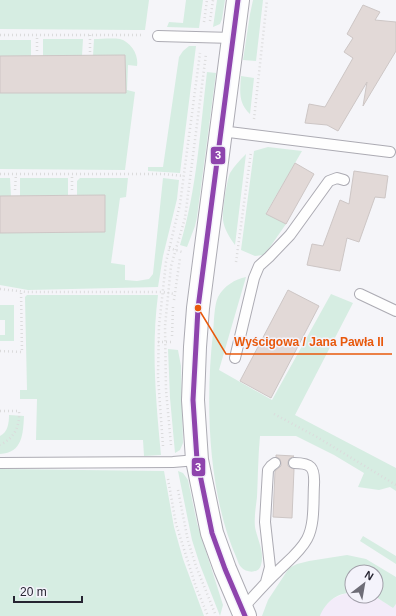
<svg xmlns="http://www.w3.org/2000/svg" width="396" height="616" font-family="Arial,sans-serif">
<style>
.industrial{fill:#f3ecf9}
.green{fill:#d6ede2}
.building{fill:#e2d9d7;stroke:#cdc6c5}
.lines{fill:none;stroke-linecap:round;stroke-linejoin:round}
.service-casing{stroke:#acabb3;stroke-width:12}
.tertiary-casing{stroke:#acabb3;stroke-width:24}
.path{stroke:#dbdbdc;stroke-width:2.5;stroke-dasharray:1 3;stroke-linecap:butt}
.service{stroke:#fefefe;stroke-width:10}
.tertiary{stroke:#fefefe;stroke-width:22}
.bus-1-casing{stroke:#f4f3fb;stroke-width:8}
.bus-1{stroke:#8e44ad;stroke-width:5}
.leader{fill:none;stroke:#e8590c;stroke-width:1.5}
.callout-dot{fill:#e8590c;stroke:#f4f3fb;stroke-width:1.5}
.callout-label{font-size:12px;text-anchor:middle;font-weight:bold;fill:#e8590c;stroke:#f4f3fb;stroke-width:3;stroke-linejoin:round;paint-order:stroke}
.line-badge{stroke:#f4f3fb;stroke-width:1.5}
.badge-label{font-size:11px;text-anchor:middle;font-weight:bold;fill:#fff}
</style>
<rect width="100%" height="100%" fill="#f5f5f9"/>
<!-- industrial -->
<path class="industrial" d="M347,593H352V596L376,597L393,608L396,604V616H320L322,609L332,599Z"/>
<!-- green -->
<path class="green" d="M0,0H149L145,30H137L0,29Z
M186,0H203L199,28L167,27L169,22L183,23Z
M217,0H225L222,19L220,24L213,27Z
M253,0H263L256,61L243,60L250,14Z
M43,39H83L82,56H43Z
M94,39C102,39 112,38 120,39C131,42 139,55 137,66L128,65L127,90L135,92L125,170L0,169V93H125V56H93Z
M0,40H31V56H0Z
M189,46H196L180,173L148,171V167H163L179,57L183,51Z
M207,72L216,73L197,217L195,226L187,247L180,245C197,190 200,130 207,72Z
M241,76L254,78L250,114C238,103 240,91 241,76Z
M268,147L302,151L266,213L286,224L270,247L263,255L255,256L241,250L254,151Z
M246,154L235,245C230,238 224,229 223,220C222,212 227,179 230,173C234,166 240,160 246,154Z
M0,178H10L11,196H0Z
M20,178H68V195L20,196Z
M80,178H128L126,197L120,198L111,263L125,265V280L137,281L149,279L153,274L163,178L179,180L177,199L163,256L158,287L28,290L0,285V233L105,232V196L77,195V181Z
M246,277L219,370L272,400L331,294L353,303L295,415L396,468V491L390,487L379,490L358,487L364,473L334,455L296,436H260C258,456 258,477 257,497C256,506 254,517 255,527C257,539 265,552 261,565C259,574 246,573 241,567C239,565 238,562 237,559C208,494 205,403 213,333C214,324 214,305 218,297C224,286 235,279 246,277Z
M27,295H158C151,349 156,402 161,455L144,456L143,440H36L37,399H20V390H27L25,297Z
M0,305H14V341H0V335H5V320H0Z
M168,349L178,350L181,366L183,443L180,450L175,453L170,398Z
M9,415L24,416C23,433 23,453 0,454V436C8,432 9,423 9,415Z
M0,469L164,471L174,527L183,559L204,616H0Z
M178,471L183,473L188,480L197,523L223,605L220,616L200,565L192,540Z
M363,536L396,556V564L360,541Z
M347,555L366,559L396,577V604L393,608L376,597L372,596H376V572H352V593C337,592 325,603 320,616H262L268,600L289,568L297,564L309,561Z"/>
<!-- building -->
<path class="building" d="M363,5L380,12L375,20L396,22V51L363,106L367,82L338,131L327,125L305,123L309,104L325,107L353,58L344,52L353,38L347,34Z
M125,55L126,93H0V56Z
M295,163L314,174L286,224L266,214Z
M354,171L388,176L385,198L375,197L359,242L347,238L340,271L307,265L312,244L323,246L340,200L349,204Z
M105,195V232L0,233V196Z
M288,290L319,306L271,398L240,381Z
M276,455L294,456L289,459L288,462V466L294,469L292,518L273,517L275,471L281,466V463L280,459L276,457Z"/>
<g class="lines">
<!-- service casing -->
<g class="service-casing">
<path id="service" d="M158,36L233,38
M221,131L390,152
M360,294L396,311
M235,358L254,278L259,266L269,257L290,235L329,181L337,178L344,180
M0,463L173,462L197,460
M266,582L270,567L265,522L268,470L271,466L275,463
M242,609C254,596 265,583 278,571C288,561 300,552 307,539C315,524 313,502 314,485C315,467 311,463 294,463"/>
</g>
<!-- tertiary casing -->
<g class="tertiary-casing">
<path id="tertiary" d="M238,0L198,308L195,347L193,400L197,460L212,533L225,569L245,616"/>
</g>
<!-- path -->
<path class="path" d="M210,21L213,0
M204,22L207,0
M0,35H141
M37,51V35
M90,52V35
M254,119L267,0
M0,174H163L184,176
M15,190L16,174
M72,190V174
M169,248L182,252V253
M236,262L251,152
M0,289L27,292H162L175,294
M174,300L180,258
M172,336L173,307
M158,342H172V341
M0,351L22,352L21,291
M0,411H19C20,427 14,438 0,445
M274,414L317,437L396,485
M171,445L166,390L165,326L171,266L185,218L206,54
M163,446L158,377L159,326L166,262L180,204L200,53
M168,479L176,524L196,587L208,616
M178,490L188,541L196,566L216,616"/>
<!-- service -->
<use href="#service" class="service"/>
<!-- tertiary -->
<use href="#tertiary" class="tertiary"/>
<!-- bus-1 casing -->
<g class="bus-1-casing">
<path id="bus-1" d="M238,0L198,308L193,400L197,460L212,533L225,569L245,616"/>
</g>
<!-- bus-1 -->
<use href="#bus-1" class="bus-1"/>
</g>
<!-- callouts -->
<path class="leader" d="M198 308L226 354H392"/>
<circle class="callout-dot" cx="198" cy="308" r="4"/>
<g class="callout-label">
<text x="309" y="346">Wyścigowa / Jana Pawła II</text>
</g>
<g class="line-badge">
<rect x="210" y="146" width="16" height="19" rx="4" fill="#8e44ad"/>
<rect x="191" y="457" width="15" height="20" rx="4" fill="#8e44ad"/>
</g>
<g class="badge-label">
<text x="218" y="159">3</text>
<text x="198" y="471">3</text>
</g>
<!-- north arrow -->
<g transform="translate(364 584) rotate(31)"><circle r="19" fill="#f4f3fb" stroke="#a2a0aa"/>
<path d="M0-3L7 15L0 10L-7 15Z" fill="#6e6d77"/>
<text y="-6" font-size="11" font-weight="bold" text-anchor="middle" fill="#262431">N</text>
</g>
<!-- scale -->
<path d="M14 596v6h68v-6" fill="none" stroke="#262431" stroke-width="2"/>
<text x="20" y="596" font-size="12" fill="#262431" stroke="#f4f3fb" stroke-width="3" paint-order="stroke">20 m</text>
</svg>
